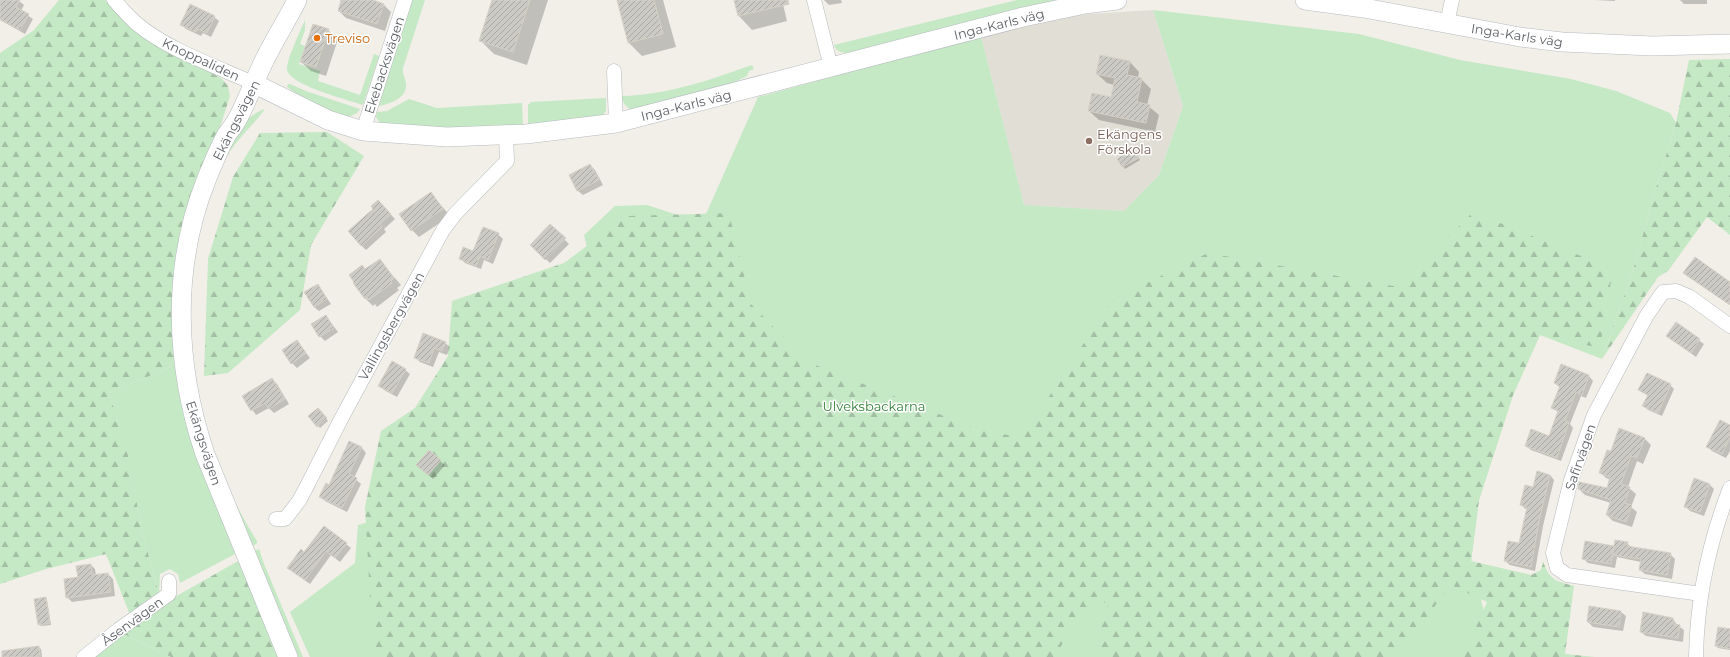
<svg xmlns="http://www.w3.org/2000/svg" width="1730" height="657" font-family="Montserrat,sans-serif">
<style>
.education{fill:#e1ded6}
.green{fill:#c5e8c5}
.forest{fill:url(#forest-firs)}
.shadow{fill:#0003}
.building{fill:url(#building-hatch);stroke:#d6d1c6}
.lines{fill:none;stroke-linecap:round;stroke-linejoin:round}
.street-casing{stroke:#b5b8bc;stroke-width:15}
.secondary-casing{stroke:#b6babf;stroke-width:20}
.street{stroke:#fff;stroke-width:14}
.secondary{stroke:#fff;stroke-width:19}
.food-dot{fill:#e8710a;stroke:#fff;stroke-width:1.5}
.education-dot{fill:#8d6e63;stroke:#fff;stroke-width:1.5}
.labels{text-anchor:middle;dominant-baseline:central;stroke-width:3;stroke-linejoin:round;paint-order:stroke}
.street-label{font-size:13px;fill:#5f6368;stroke:#fff}
.food-label{font-size:13px;fill:#c56008;stroke:#fff;text-anchor:start}
.education-label{font-size:13px;fill:#785e54;stroke:#fff;text-anchor:start}
.park-label{font-size:13px;fill:#348238;stroke:#fff}
</style>
<defs>
<pattern id="forest-firs" width="22" height="20" patternUnits="userSpaceOnUse"><rect width="22" height="20" fill="#c5e8c5"/><path d="M5 1l3.5 6h-7zM16 11l3.5 6h-7z" fill="#a3c0a4"/></pattern>
<pattern id="building-hatch" width="6" height="6" patternUnits="userSpaceOnUse"><rect width="6" height="6" fill="#cccac5"/><path d="M-1 1l2-2M0 6l6-6M5 7l2-2" fill="none" stroke="#a9a8a4"/></pattern>
</defs>
<rect width="100%" height="100%" fill="#f1efe8"/>
<!-- education -->
<path class="education" d="M1153,10L1183,106L1159,175L1124,211L1024,205L981,36L1057,16Z"/>
<!-- green -->
<path class="green" d="M410,0H425L403,68C402,75 407,80 406,87C405,100 385,105 375,107Z
M1017,0H1061L847,53C841,52 836,52 834,45Z
M1153,10L1359,34L1460,60L1571,79L1616,91L1670,113L1676,123L1655,191L1634,267L1602,359L1540,335L1513,395L1479,500L1471,562L1485,615L1512,657H310L290,612L355,563L358,525L424,507L594,275L584,235L615,206L647,205L702,223L758,97L981,36L1024,205L1124,211L1159,175L1183,106Z
M305,20V30L300,44L305,46L299,64L320,71L318,81L360,95L374,54L379,56L363,105C349,100 288,85 287,69C287,58 301,30 305,20Z
M752,65L754,69L749,71L747,76L718,90L631,110C626,106 622,103 622,96C667,95 710,80 752,65Z
M288,84H290L306,91L360,109L357,113L348,117C327,110 305,101 287,87Z
M606,98V111L600,118L528,124V105L531,102Z
M409,99L437,108L522,103L523,125L423,129L381,124L376,117L377,112L387,111Z
M265,109C252,127 234,141 224,162C167,284 186,429 257,541V543L252,547C236,509 217,472 205,432C177,347 184,254 217,172C227,149 239,117 265,109Z
M175,365L185,418L205,477L235,554L180,583L178,574L170,569L160,574L159,594L142,531L126,446L109,393Z
M259,549L264,564L303,657H295L254,551Z
M122,633L171,657H91Z"/>
<!-- forest -->
<path class="forest" d="M59,0H105L127,24L222,79L228,86L230,96L220,127L196,183L173,337L175,365L109,393L126,445L142,531L159,594L130,615L106,554L46,569L0,584V53L34,30Z
M1730,59V235L1707,217L1668,271L1658,277L1602,359L1634,267L1655,191L1676,123L1689,60Z
M327,132L364,156L311,245L300,310L228,373L204,376L208,259L233,177L260,133Z
M1473,212L1613,269L1600,348L1540,335L1513,395L1479,500L1471,561L1531,575L1541,570L1543,561C1549,580 1556,581 1574,586L1565,654L1595,657H1463L1487,602L1451,585L1396,657H1101L1095,644L1110,599L1077,621L1054,657H376L373,653L365,507L381,431L415,408L448,356L452,301L564,263L627,216L729,213L751,304L808,362L974,428L1022,438L1112,300L1208,253L1399,287Z
M238,561L279,657H171L122,633L152,610Z"/>
<!-- shadow -->
<path class="shadow" d="M0,0H18L24,5L21,11L33,19L25,34L0,20Z
M342,0H370L384,5L391,12L385,31L346,18L339,11Z
M493,0H548L527,65L494,54L480,40Z
M618,0H663L676,47L642,56L629,43Z
M735,0H782L787,21L752,30L739,16Z
M824,0H841L842,3L829,5Z
M1595,0H1615V1Z
M1680,0H1707V4H1684Z
M214,17L219,21L211,37L203,33L201,36L186,29L181,24Z
M328,30L338,39L326,76L311,71L301,62Z
M1130,62L1139,72L1138,78L1141,79L1151,89L1147,105L1159,115L1155,132L1099,120L1089,111L1112,98L1114,85L1107,83L1097,74Z
M1134,148L1140,160L1125,169L1118,159Z
M590,165L595,170L603,185L583,195L578,191L570,175Z
M431,193L450,216L419,237L412,230Z
M383,206L395,219L384,229L386,232L366,250L361,245Z
M550,225L569,244L550,263L531,245Z
M498,234L503,239L493,264L484,260L481,269L465,263L460,258L474,253Z
M380,261L401,285L397,288L399,290L377,307L375,304L373,306L366,299L354,283L365,269Z
M1684,273L1730,284V305L1689,277Z
M318,285L331,304L319,311L314,307Z
M326,316L338,332L325,341L320,336Z
M1676,324L1704,344L1696,357L1667,336Z
M424,334L445,343L450,347L447,355L439,352L433,367L420,362L415,357Z
M297,341L310,358L297,368L292,363Z
M1562,365L1589,376L1593,381L1586,398L1581,396L1570,424L1573,428L1561,461L1531,450L1526,446L1550,437L1559,413L1553,408L1560,388L1555,383Z
M405,370L410,374L397,397L384,390L380,385Z
M1647,374L1670,385L1674,389L1662,416L1648,410L1644,406L1648,396L1640,390Z
M272,379L277,384L289,404L274,413L269,408L256,415L243,397Z
M320,411L328,421L320,428L309,416Z
M1730,426V451L1726,458L1712,451L1708,447Z
M1645,439L1651,445L1643,464L1637,461L1628,487L1636,494L1631,507L1637,512L1632,527L1613,521L1607,515L1611,503L1585,495L1579,489H1608L1611,480L1606,478L1600,472L1612,453Z
M350,442L362,448L366,453L354,478L361,484L347,512L325,501L321,497L330,486Z
M440,461L445,465L433,479L417,465Z
M1550,475L1554,480L1543,526L1535,571L1510,565L1505,561L1520,544L1527,510L1521,505L1534,488Z
M1709,484L1714,489L1704,516L1690,511L1685,506Z
M1627,543L1632,548L1670,554L1675,559L1672,579L1645,574L1640,570L1641,562L1617,557L1615,568L1588,563L1583,558L1613,547Z
M346,544L351,548L340,562L331,555L310,584L293,572L305,554Z
M91,565L95,569L96,576L108,574L113,579L115,596L72,602L67,597L79,578Z
M45,598L47,600L51,625L41,626L39,624Z
M1621,612L1626,616L1623,631L1593,627L1588,622Z
M1673,619L1677,625L1684,630L1683,642L1646,636L1641,632Z
M1730,630V650L1718,648L1716,646Z
M38,647L41,649L42,657H9Z"/>
<!-- building -->
<path class="building" d="M0,0H20L16,7L29,14L20,30L0,19Z
M341,0H373L384,4L377,24L338,11Z
M492,0H530L513,52L479,41Z
M617,0H654L663,34L628,43Z
M734,0H788L789,4L738,16Z
M190,4L215,16L207,33L198,29L196,32L180,25Z
M313,24L329,29L316,67L300,62Z
M1100,55L1130,61L1127,75L1142,78L1137,102L1150,105L1146,123L1088,111L1092,93L1111,97L1115,78L1096,74Z
M1134,147L1139,158L1122,167L1117,159Z
M590,164L599,180L577,191L569,175Z
M431,192L443,209L411,231L399,214Z
M378,200L391,214L380,224L382,227L361,246L348,231L373,209L371,206Z
M550,224L566,238L545,260L530,245Z
M483,227L499,233L488,260L480,256L476,266L459,259L463,247L473,251Z
M1695,257L1730,282V305L1683,273Z
M380,259L394,278L391,281L392,283L369,300L367,298L365,299L353,283L354,282L349,275L362,265L365,269Z
M318,284L327,299L314,307L304,292Z
M326,315L334,328L319,337L311,324Z
M1676,322L1700,339L1691,353L1666,336Z
M423,333L446,342L442,351L434,348L429,363L414,358Z
M297,340L306,353L291,364L282,350Z
M392,361L406,369L392,393L378,386Z
M1561,364L1589,375L1582,395L1576,392L1565,421L1569,422L1557,458L1525,446L1531,429L1549,436L1558,411L1551,408L1560,386L1554,383Z
M1647,373L1671,384L1658,413L1642,406L1648,395L1638,390Z
M272,378L285,399L269,409L265,403L251,411L242,396Z
M318,408L327,418L317,427L308,416Z
M1720,420L1730,425V437L1722,454L1706,447Z
M1619,428L1645,438L1637,458L1631,456L1621,484L1630,487L1625,503L1632,505L1626,522L1606,515L1611,500L1578,489L1579,482L1607,488L1610,477L1599,473L1607,450L1611,451Z
M349,441L362,447L349,474L357,478L342,508L319,497L326,483L329,485Z
M429,450L441,460L428,475L416,465Z
M1537,471L1550,475L1539,521L1531,567L1504,561L1508,541L1519,543L1527,507L1520,505L1525,485L1533,487Z
M1694,478L1710,484L1700,512L1684,507Z
M324,526L347,543L335,558L326,551L305,580L287,568L301,549L304,552Z
M1615,540L1628,542L1627,546L1671,553L1667,575L1639,570L1641,559L1612,555Z
M1585,541L1614,546L1611,564L1582,559Z
M91,564L92,575L108,573L111,592L66,598L64,579L78,577L76,566Z
M46,597L50,623L38,625L34,599Z
M1589,606L1621,611L1619,627L1587,622Z
M1643,612L1673,618V624L1680,625L1678,638L1640,632Z
M1718,627L1730,629V649L1715,646Z
M39,646L40,657H2V651Z"/>
<g class="lines">
<!-- street casing -->
<g class="street-casing">
<path id="street" d="M114,0C121,8 129,17 137,24C168,50 218,67 255,84
M814,0L831,67
M1447,23L1452,0
M614,71L616,123
M363,131L405,0
M276,519H285L299,501L309,482L340,421L443,230L455,214L507,161L506,134
M1701,594L1567,575L1557,568L1553,553L1571,480L1594,415L1647,315L1663,292L1676,291L1690,297L1730,326
M84,657L118,630L169,594V581
M1696,657C1697,599 1709,542 1730,488"/>
</g>
<!-- secondary casing -->
<g class="secondary-casing">
<path id="secondary" d="M1305,0L1364,8L1520,37L1562,42L1652,46L1730,44
M255,84L328,120L363,131L447,137L526,134L616,123L1023,17L1085,4L1117,0
M288,657L205,454C175,365 171,267 207,178C213,164 219,148 227,134C232,128 237,121 240,114C249,96 256,77 265,59C275,39 287,20 297,0"/>
</g>
<!-- street -->
<use href="#street" class="street"/>
<!-- secondary -->
<use href="#secondary" class="secondary"/>
</g>
<!-- markers -->
<circle class="food-dot" cx="317" cy="38" r="4"/>
<circle class="education-dot" cx="1089" cy="141" r="4"/>
<g class="labels">
<!-- street labels -->
<g class="street-label">
<text transform="translate(999 24) rotate(-14)">Inga-Karls väg</text>
<text transform="translate(1517 35) rotate(9)">Inga-Karls väg</text>
<text transform="translate(201 59) rotate(25)">Knoppaliden</text>
<text transform="translate(384 65) rotate(-72)">Ekebacksvägen</text>
<text transform="translate(686 105) rotate(-14)">Inga-Karls väg</text>
<text transform="translate(236 120) rotate(-63)">Ekängsvägen</text>
<text transform="translate(391 326) rotate(-61)">Vallingsbergvägen</text>
<text transform="translate(204 443) rotate(72)">Ekängsvägen</text>
<text transform="translate(1580 457) rotate(-71)">Safirvägen</text>
<text transform="translate(132 621) rotate(-36)">Åsenvägen</text>
</g>
<!-- food labels -->
<g class="food-label">
<text x="325" y="38">Treviso</text>
</g>
<!-- education labels -->
<g class="education-label">
<text x="1097" y="134">Ekängens<tspan x="1097" dy="15">Förskola</tspan></text>
</g>
<!-- park labels -->
<g class="park-label">
<text x="874" y="406">Ulveksbackarna</text>
</g>
</g>
</svg>
